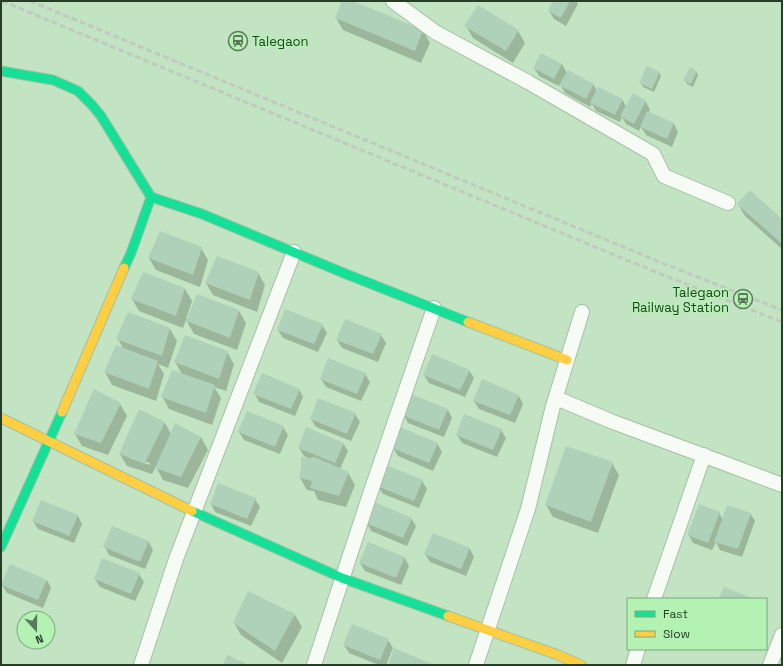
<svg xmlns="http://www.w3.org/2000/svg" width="783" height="666" font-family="'Space Grotesk',sans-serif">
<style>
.shadow{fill:#0003;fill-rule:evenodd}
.building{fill:#afd0b9}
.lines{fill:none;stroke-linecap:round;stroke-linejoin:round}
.street-casing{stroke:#a5c0a5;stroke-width:16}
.fast-casing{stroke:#a5c0a5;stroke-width:11}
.slow-casing{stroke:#a5c0a5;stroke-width:11}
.street{stroke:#f6fbf6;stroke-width:14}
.fast{stroke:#16e098;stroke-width:9}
.slow{stroke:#ffcf43;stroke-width:9}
.rail{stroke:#c1cac1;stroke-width:3;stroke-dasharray:6 3;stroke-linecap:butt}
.labels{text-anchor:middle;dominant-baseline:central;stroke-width:3;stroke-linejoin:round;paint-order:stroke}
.poi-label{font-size:13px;fill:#253e25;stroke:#b4f2b4;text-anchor:start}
</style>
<rect width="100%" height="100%" fill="#c2e4c2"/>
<!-- shadow -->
<path class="shadow" d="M343,1H350L423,31L430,43L421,63L343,30L336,18Z
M555,1H576L578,4L566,26L554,19L549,11Z
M478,6L518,31L525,43L513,63L473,38L466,26Z
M562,64L567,73L593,84L597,91L622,99L626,107L633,95L646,102L650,110L648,113L674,124L678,132L672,147L646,135L641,127L639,131L626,124L622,117L620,122L596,111L592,104L590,107L565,93L560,84L559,86L539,76L534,68Z
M696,71L698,75L693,87L687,84L685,80Z
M659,72L661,76L654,92L643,87L641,83Z
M738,204L782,220V249L745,216Z
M201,248L208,260L200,287L156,270L149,258Z
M258,273L265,285L257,312L213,295L206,283Z
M185,289L192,301L186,319H188L198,296L239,311L246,323L237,350L194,334L186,320L183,328L139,311L132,299Z
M128,313L170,329L177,341L168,368L158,364L164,374L156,401L112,385L105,372L124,350L118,339Z
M322,325L327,333L318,352L283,338L278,330Z
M381,335L386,343L378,362L342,348L337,340Z
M186,337L227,352L234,364L226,391L214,387L221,398L212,425L169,409L162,396L182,374L175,362Z
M469,370L474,378L465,397L429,383L424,375Z
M365,374L370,382L361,401L326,387L321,379Z
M299,389L303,397L295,416L259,402L255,394Z
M411,395L448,410L452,418L444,437L408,423L404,415Z
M519,396L523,404L515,423L479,409L474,401Z
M120,404L127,416L108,455L82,446L75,434Z
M139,410L165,423L171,434L201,437L208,450L188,488L163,480L156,467L152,474L127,466L120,454ZM129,456L150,463V465L129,458Z
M355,414L360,422L351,441L316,427L311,419Z
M283,427L288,435L280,454L244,440L239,432Z
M501,430L506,438L497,457L462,443L457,435Z
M343,443L348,451L340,469L348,473L355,485L346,507L318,500L314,491L307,490L300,478L308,458L304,456L299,448Z
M437,443L442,452L433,471L398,456L393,448Z
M612,463L619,475L598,533L553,517L546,505Z
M422,481L427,489L419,508L383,494L378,486Z
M255,499L260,507L251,526L215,512L211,504Z
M41,501L78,516L82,524L74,543L38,529L33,521Z
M719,513L723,520L750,513L755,521L742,557L720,550L716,542L712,550L693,543L688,534Z
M411,518L416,526L407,546L371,531L367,523Z
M112,527L149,542L153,550L145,569L109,555L105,547Z
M368,543L405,558L409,566L401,585L365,571L360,563Z
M470,549L474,557L466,576L430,562L425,554Z
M139,574L144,582L135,601L100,587L95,579Z
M47,580L51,588L43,608L7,593L2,585Z
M295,615L302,627L282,663L241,635L234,623Z
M388,640L393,648L386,665H379L349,653L344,645Z"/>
<!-- building -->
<path class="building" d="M342,1H353L423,30L415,51L335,18Z
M553,1H570L561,18L548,11Z
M478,5L519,30L506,51L464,26Z
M541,53L562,64L554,79L533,68Z
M647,66L660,72L652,89L639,83Z
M690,67L697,71L691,84L683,80Z
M568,70L594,84L586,99L559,85Z
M598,87L623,99L615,115L590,103Z
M633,93L646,101L634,124L620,116Z
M647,111L674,123L667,139L640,127Z
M750,190L782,219V244L737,204Z
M160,231L202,247L193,275L148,258Z
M217,256L259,272L250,300L205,283Z
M143,272L185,288L176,316L131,299Z
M197,294L239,310L230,338L186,321Z
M285,309L323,324L314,344L277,330Z
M128,312L170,328L162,356L116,339Z
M345,319L382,334L373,354L336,340Z
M185,335L228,351L219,379L174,362Z
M116,345L158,361L149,389L104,372Z
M432,354L470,370L460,390L423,375Z
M328,358L366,373L357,394L320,379Z
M172,370L215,385L206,413L161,397Z
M262,373L300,389L291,409L253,394Z
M482,379L519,395L510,415L473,401Z
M94,389L121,403L101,443L74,434Z
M411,394L448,409L439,430L402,415Z
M318,398L356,413L347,434L310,419Z
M139,409L165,422L145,463L119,454Z
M247,411L284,426L275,447L238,432Z
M464,414L502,429L493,450L456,435Z
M175,423L201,437L181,477L155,468Z
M306,427L344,443L335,463L298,448Z
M400,427L438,443L429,463L392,448Z
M566,446L613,462L591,522L545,505Z
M301,457L309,458L315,457L349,472L339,496L310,488L312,481L299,478L301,469Z
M386,465L423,480L414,501L377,486Z
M218,483L256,498L247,519L210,504Z
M41,500L78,515L69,536L32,521Z
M374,502L412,518L403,538L365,523Z
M699,504L720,512L708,543L687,535Z
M727,505L751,513L738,549L714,542Z
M112,526L149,541L140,562L103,547Z
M433,533L470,548L461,569L424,554Z
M368,542L405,557L396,578L359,563Z
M102,558L140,573L131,594L94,579Z
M10,564L47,580L38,600L1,585Z
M724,587L754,599H718Z
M248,591L295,614L275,651L233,623Z
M352,624L389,639L380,660L343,645Z
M394,648L434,665H388Z
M227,655L249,665H223Z"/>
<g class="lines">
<!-- street casing -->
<g class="street-casing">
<path id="street" d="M393,1L435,32L528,82L653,154L664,176L728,203
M556,398L613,422L729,465L782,485
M654,599L704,455
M141,665L176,559L294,252
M314,665L370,494L434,308
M476,665L528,509L553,406L582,312
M633,665L638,649
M770,665L782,635"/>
</g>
<!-- fast casing -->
<g class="fast-casing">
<path id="fast" d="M1,71L53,80L78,91L92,105L101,116L151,197L131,253L124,268
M151,197L202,214L346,274L468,322
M192,511L342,578L448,616
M1,547L62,412"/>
</g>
<!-- slow casing -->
<g class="slow-casing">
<path id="slow" d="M468,322L567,360
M62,412L124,268
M1,418L192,511
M448,616L558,655L581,665"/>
</g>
<!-- street -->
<use href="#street" class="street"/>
<!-- fast -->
<use href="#fast" class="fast"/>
<!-- slow -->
<use href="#slow" class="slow"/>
<!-- rail -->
<path class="rail" d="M2,1L658,273L782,322
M30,1L662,263L782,310"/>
</g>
<!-- icons -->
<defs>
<g id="station-ring" transform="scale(1)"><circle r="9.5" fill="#b4f2b4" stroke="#5c785c" stroke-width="1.5"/><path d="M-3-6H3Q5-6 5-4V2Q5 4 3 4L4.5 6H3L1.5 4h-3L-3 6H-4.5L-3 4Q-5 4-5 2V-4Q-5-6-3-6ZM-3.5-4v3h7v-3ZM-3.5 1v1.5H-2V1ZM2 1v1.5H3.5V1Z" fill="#5c785c"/></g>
</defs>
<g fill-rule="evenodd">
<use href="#station-ring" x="238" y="41"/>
<use href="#station-ring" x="743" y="299"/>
</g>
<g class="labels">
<!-- poi labels -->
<g class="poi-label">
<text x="252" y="41">Talegaon</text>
<text x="729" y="292" text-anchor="end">Talegaon<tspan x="729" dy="15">Railway Station</tspan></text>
</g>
</g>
<!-- border -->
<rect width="783" height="666" fill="none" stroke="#253e25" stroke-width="4"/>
<!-- legend -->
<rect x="627" y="598" width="140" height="52" fill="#b4f2b4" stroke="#7baa7b"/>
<rect x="635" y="611" width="20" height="6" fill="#16e098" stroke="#7baa7b"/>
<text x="663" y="618" font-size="12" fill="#253e25">Fast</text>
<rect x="635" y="631" width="20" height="6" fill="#ffcf43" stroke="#7baa7b"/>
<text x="663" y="638" font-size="12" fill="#253e25">Slow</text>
<!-- north arrow -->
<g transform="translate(36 630) rotate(159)"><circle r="19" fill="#b4f2b4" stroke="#7baa7b"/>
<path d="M0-3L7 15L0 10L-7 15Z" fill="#5c785c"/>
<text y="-6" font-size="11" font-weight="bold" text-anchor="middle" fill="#253e25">N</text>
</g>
</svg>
